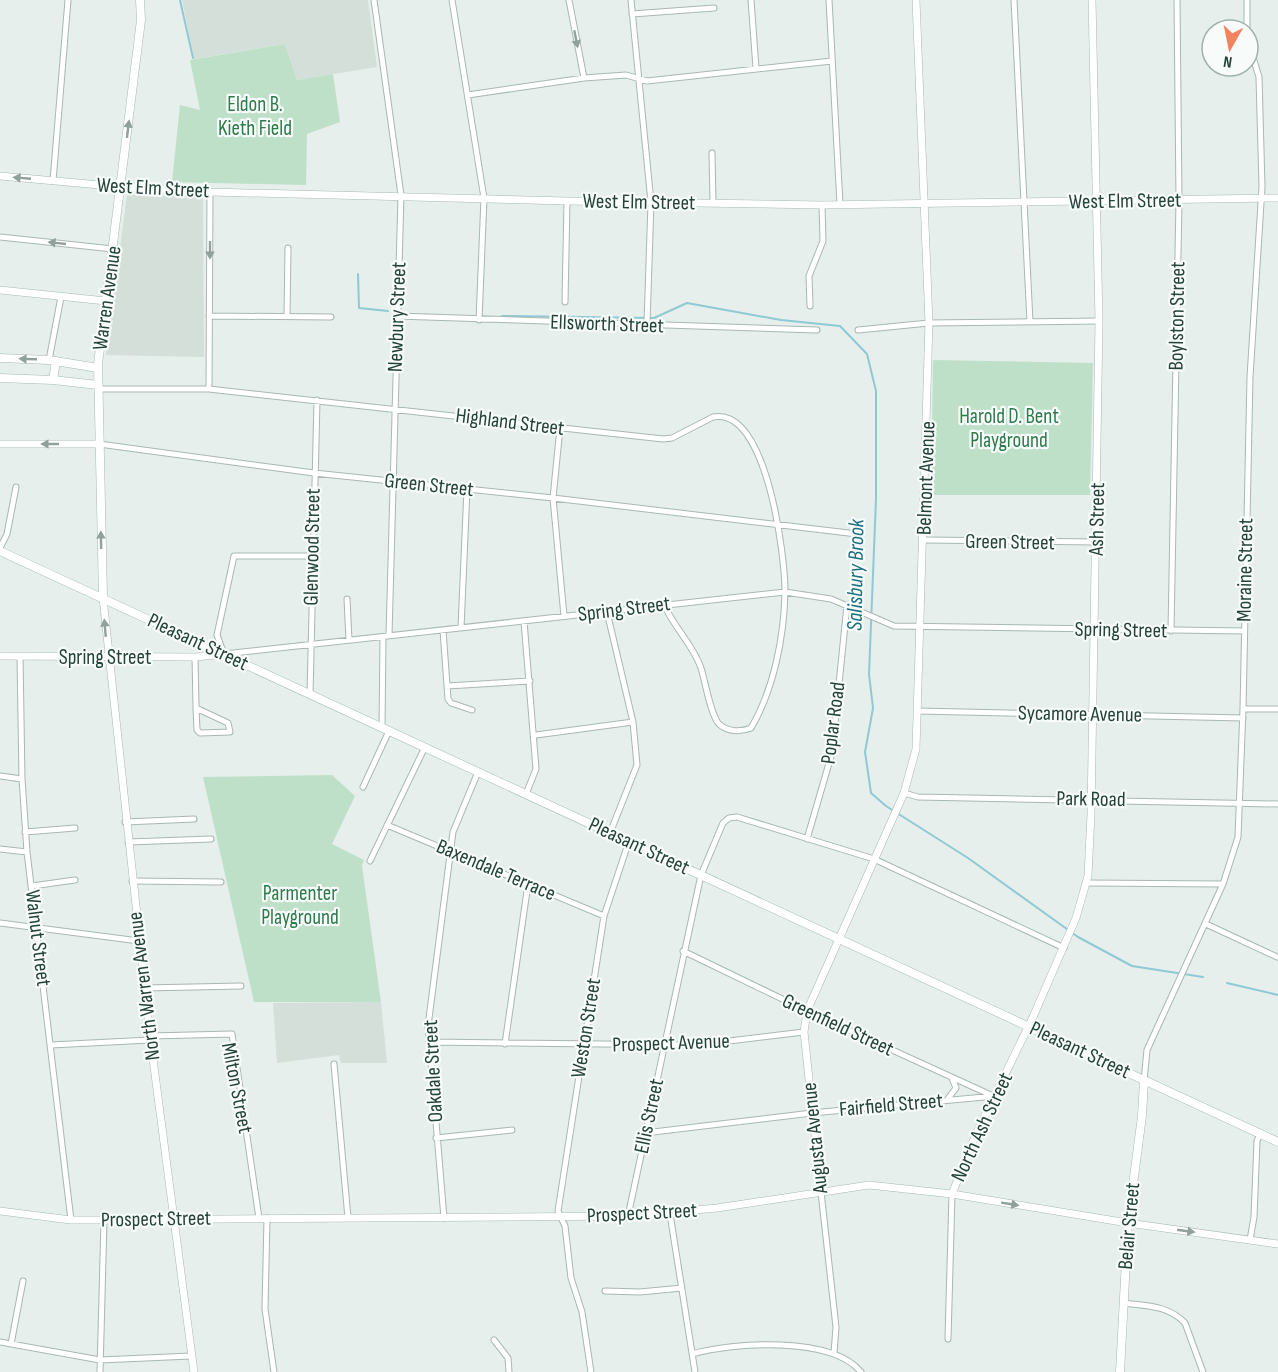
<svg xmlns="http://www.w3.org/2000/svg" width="1278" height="1372" font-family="'Sofia Sans Condensed',sans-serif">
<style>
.built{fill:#d4dfda}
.park{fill:#bfe0c8}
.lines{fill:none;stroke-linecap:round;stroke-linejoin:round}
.stream{stroke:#8ec9d4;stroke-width:2}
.minor-casing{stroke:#a8b8b2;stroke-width:7}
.tertiary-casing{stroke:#a8b8b2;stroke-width:8}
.secondary-casing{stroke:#a4bbb3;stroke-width:9}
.minor{stroke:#fff;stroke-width:5}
.tertiary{stroke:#fff;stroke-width:7}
.secondary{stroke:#fff;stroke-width:8}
.oneway{fill:#92a09c}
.labels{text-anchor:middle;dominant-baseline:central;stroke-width:4.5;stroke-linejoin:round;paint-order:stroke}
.park-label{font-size:21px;fill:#2d7a4b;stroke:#f7fbf9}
.street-label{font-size:21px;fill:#24423a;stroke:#f7fbf9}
.water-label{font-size:22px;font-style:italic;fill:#1c6f80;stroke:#f7fbf9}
</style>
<rect width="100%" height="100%" fill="#e6efeb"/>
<!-- built -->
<path class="built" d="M182,0H368L377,67L297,80L285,44L194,59Z
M127,195L203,196L204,357L106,355Z
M381,1002L387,1063H341L339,1055L277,1063L273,1003Z"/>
<!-- park -->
<path class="park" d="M285,44L297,80L333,74L340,122L307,134L306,185L172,182L180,105L200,110L190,60Z
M933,360L1093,363L1090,495H931Z
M332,775L355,796L332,844L364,860L362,866L381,1002H254L203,777Z"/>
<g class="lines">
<!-- stream -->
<path class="stream" d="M180,0L193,58
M358,274L359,308L388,311
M502,316L654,318L687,303L781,320L840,326L867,354L876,391V499L869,674L873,708L865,752L871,793L886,806L968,858L1078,937L1132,966L1203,977
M1227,983L1278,995"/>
<!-- minor casing -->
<g class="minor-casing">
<path id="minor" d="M374,0L401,195L389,635
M452,0L484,198L479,320
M569,0L584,78
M631,0L651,202L647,324
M751,0L756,68
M829,0L840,204
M1014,0L1030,322
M1247,0V30
M632,14L714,8
M468,95L584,78L626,75L647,81L832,61
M712,153L713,203
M53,181L68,0
M0,237L113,249
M565,302L567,201
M810,306L809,276L823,241L822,205
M287,315L288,248
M209,316L331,317
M397,316L817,330
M858,330L929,323L1099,321
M49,360L61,297
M98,389H209L663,439L672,438L713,417C767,406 785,556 785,592C784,637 774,689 751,728C741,732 729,732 720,725C711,718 705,680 701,668C693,644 673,627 664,604
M209,389L210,192
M560,428L553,498L564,616
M99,444L314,473L553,498L857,534
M924,540L1096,542
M0,548L7,534L16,487
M312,556H234L217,635L224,654L785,592L831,599L894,626L1244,631
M347,599L349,640
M607,612L633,722L637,765L610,833
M524,621L536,769L526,794
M461,628L467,489
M443,630L448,699L451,703L472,710
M1171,631L1179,200L1177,0
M20,656L22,779L27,852L71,1220
M195,657L196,706V708L197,730L200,733L230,732L228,723L196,708
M447,686L530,681
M310,695L317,400
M1243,709H1278
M918,711L1243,718
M382,727L383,637
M536,735L633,722
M0,776L22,779
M363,787L389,731
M904,793L918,797L1278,804
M125,822L194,819
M387,825L604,916
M25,832L75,828
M807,839L832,753L847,605
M128,842L211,839
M0,849L27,852
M370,861L425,747
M132,881L221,882
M1086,883L1223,884
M32,886L75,880
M0,923L139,941
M1206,924L1277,957
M683,951L807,1011L993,1096
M144,988L241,986
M150,1036L232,1034L259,1218
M429,1042L696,1045L804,1032
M505,1044L528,884
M51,1045L150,1040
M334,1064L348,1218
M1144,1081L1147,1050L1223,884L1238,837L1243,709L1250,377L1262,187L1259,77L1248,41
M947,1100L956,1088L952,1078
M645,1133L812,1113L995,1096
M436,1138L512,1130
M821,1192L836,1327L834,1353
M670,1214L695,1372
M628,1216L701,875L723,823L729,818L737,817L874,859L1064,948
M267,1218L265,1309L274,1372
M444,1218L428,1026L453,832L478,772
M1250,1240L1254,1217L1257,1141L1260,1134
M605,1291L640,1292L682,1288
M1123,1303C1146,1306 1168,1305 1185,1323L1203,1372
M948,1339L952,1194
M494,1340L508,1358L509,1372
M0,1342L100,1360L191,1356
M11,1344L23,1281
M692,1354C733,1342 832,1336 861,1372
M100,1372L104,1220
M591,1372L582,1312L571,1278L565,1226L558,1211L604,916L629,841"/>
</g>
<!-- tertiary casing -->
<g class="tertiary-casing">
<path id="tertiary" d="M0,176L122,187L210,192L567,201L822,205L1278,198
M0,290L106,301
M0,444H99
M103,598L150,1036L194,1372
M0,656L195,657L224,654
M821,1192L804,1032L807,1011L904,793L916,749L929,323L916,0
M952,1194L976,1134L1033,1017L1076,918L1088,876L1091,814L1099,321L1092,0
M0,1211L71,1220H104L628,1216L717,1208L869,1185L952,1194L1128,1223L1278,1244"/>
</g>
<!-- secondary casing -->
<g class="secondary-casing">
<path id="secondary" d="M0,358L49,360L98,368
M0,378L53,380L98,385
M53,380L56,361
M0,551L1278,1142
M103,598L98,364L141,20L140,0
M1120,1372L1128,1223L1142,1116L1144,1081"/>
</g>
<!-- minor -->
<use href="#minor" class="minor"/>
<!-- tertiary -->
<use href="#tertiary" class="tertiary"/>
<!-- secondary -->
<use href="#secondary" class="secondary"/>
</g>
<!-- one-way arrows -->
<defs><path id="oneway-solid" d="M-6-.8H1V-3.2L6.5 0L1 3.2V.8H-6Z" transform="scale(1.5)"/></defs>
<g class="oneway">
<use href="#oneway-solid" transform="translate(576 39) rotate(79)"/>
<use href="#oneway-solid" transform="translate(128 129) rotate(-83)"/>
<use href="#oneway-solid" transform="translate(22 178) rotate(-175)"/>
<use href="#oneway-solid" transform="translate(57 243) rotate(-174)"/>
<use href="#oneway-solid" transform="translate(210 250) rotate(90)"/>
<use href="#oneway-solid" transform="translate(28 359) rotate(-178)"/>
<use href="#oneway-solid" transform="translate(50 444) rotate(180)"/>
<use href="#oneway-solid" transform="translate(101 540) rotate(-91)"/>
<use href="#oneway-solid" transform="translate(105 628) rotate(-95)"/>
<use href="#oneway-solid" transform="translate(1010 1204) rotate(9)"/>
<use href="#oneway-solid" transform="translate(1186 1231) rotate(8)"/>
</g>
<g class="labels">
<!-- park labels -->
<g class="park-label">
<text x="255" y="104">Eldon B.<tspan x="255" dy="24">Kieth Field</tspan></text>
<text x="1009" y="416">Harold D. Bent<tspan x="1009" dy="24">Playground</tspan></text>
<text x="300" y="893">Parmenter<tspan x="300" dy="24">Playground</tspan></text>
</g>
<!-- street labels -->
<g class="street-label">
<text transform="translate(153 188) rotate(3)">West Elm Street</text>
<text transform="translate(1125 201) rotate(-1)">West Elm Street</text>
<text transform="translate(639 202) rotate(1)">West Elm Street</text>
<text transform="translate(107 298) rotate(-82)">Warren Avenue</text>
<text transform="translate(1177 316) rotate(-89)">Boylston Street</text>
<text transform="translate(397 317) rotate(-88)">Newbury Street</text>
<text transform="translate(607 324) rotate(2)">Ellsworth Street</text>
<text transform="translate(510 422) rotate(7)">Highland Street</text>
<text transform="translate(926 478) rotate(-88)">Belmont Avenue</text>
<text transform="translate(429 485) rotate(6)">Green Street</text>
<text transform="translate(1097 519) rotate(-89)">Ash Street</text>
<text transform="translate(1010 542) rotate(1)">Green Street</text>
<text transform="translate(312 547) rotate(-89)">Glenwood Street</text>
<text transform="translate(1245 570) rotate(-89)">Moraine Street</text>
<text transform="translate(624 609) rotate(-7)">Spring Street</text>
<text transform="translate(1121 630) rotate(1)">Spring Street</text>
<text transform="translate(198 642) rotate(25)">Pleasant Street</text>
<text x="105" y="657">Spring Street</text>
<text transform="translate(1080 714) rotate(1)">Sycamore Avenue</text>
<text transform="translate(833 723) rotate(-83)">Poplar Road</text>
<text transform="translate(1091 799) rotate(1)">Park Road</text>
<text transform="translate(639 846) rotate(25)">Pleasant Street</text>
<text transform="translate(496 870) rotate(23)">Baxendale Terrace</text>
<text transform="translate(38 938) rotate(83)">Walnut Street</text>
<text transform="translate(144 986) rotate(-97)">North Warren Avenue</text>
<text transform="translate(838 1025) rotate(25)">Greenfield Street</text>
<text transform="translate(586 1028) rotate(-81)">Weston Street</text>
<text transform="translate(671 1043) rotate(-2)">Prospect Avenue</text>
<text transform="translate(1080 1050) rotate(25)">Pleasant Street</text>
<text transform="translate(433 1071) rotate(-93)">Oakdale Street</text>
<text transform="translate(237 1088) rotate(79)">Milton Street</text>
<text transform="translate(891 1105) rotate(-5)">Fairfield Street</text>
<text transform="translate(649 1116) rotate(-78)">Ellis Street</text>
<text transform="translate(982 1127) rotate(-65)">North Ash Street</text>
<text transform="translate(815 1138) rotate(-96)">Augusta Avenue</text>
<text transform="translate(642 1213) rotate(-3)">Prospect Street</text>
<text transform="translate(156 1219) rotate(-1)">Prospect Street</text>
<text transform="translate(1129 1226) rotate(-85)">Belair Street</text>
</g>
<!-- water labels -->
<g class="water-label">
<text transform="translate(856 575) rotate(-89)">Salisbury Brook</text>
</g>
</g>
<!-- north arrow -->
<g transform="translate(1230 48) rotate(189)"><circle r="28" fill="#f7fbf9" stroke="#a3b1ad" stroke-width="1.5"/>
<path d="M0-4.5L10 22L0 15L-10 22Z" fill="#f4845f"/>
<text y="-9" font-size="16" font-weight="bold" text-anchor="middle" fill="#24423a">N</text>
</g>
</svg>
